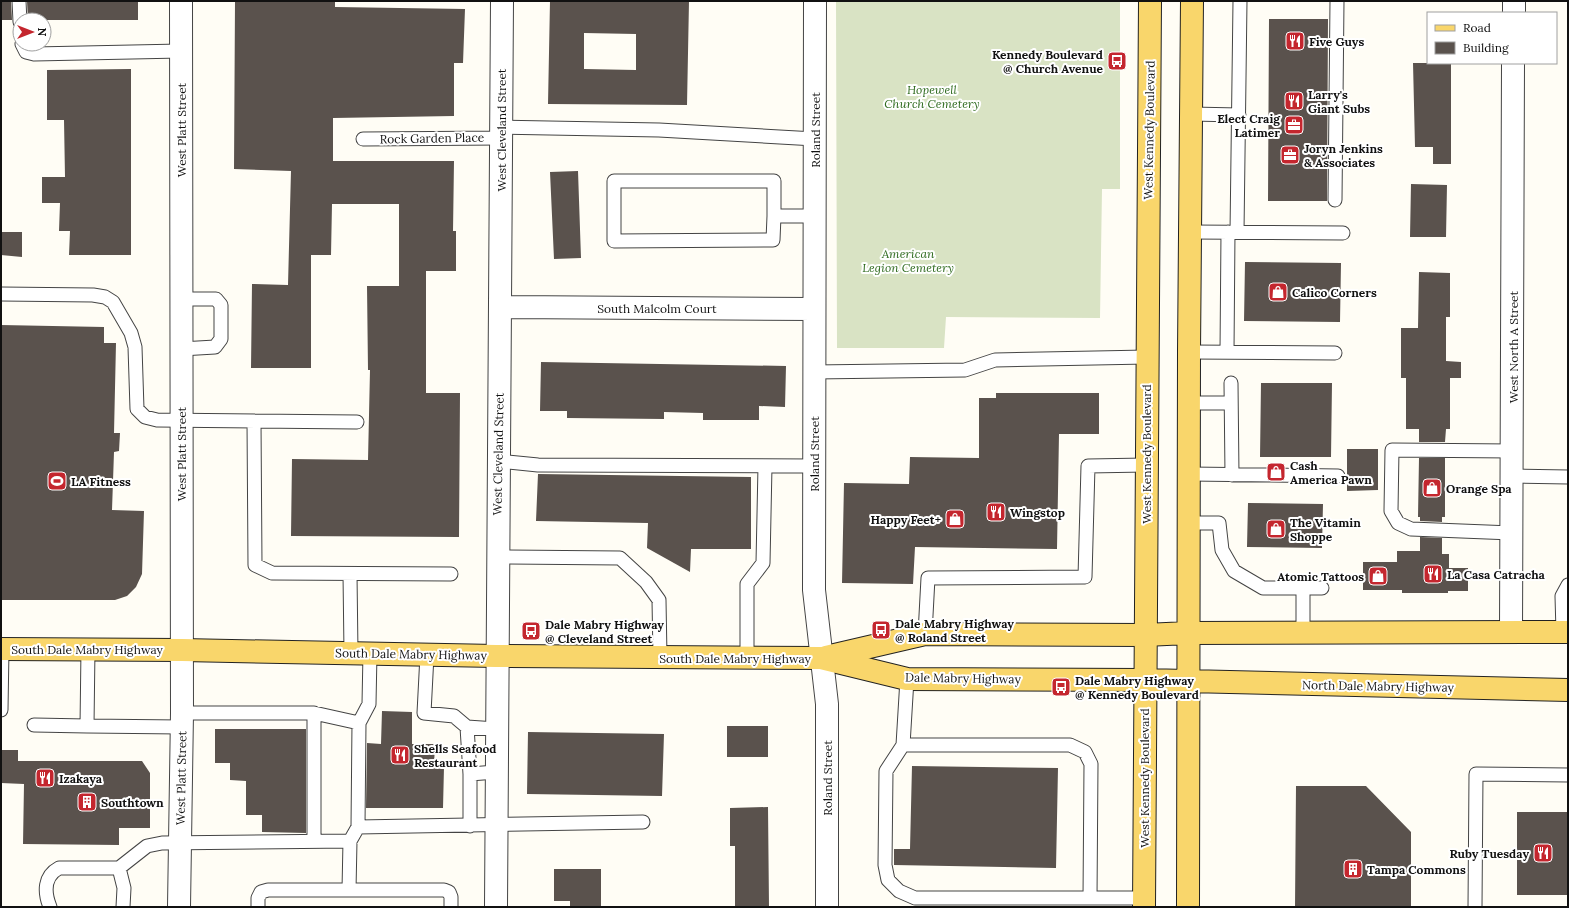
<svg xmlns="http://www.w3.org/2000/svg" width="1569" height="908" font-family="Lora,serif">
<style>
.cemetery{fill:#d9e3c4}
.building{fill:#5a524d;fill-rule:evenodd}
.lines{fill:none;stroke-linecap:round;stroke-linejoin:round}
.lane-casing{stroke:#444;stroke-width:15}
.street-casing{stroke:#444;stroke-width:24}
.primary-casing{stroke:#222;stroke-width:24}
.lane{stroke:#fff;stroke-width:13}
.street{stroke:#fff;stroke-width:22}
.primary{stroke:#f9d66b;stroke-width:22}
.labels{text-anchor:middle;dominant-baseline:central;stroke-width:4;stroke-linejoin:round;paint-order:stroke}
.poi-label{font-size:12px;font-weight:bold;fill:#111;stroke:#fff;text-anchor:start}
.park-label{font-size:12px;font-style:italic;fill:#2f6b1f;stroke:#fff}
.street-label{font-size:12px;fill:#111;stroke:#fff}
</style>
<rect width="100%" height="100%" fill="#fffdf5"/>
<!-- cemetery -->
<path class="cemetery" d="M836,1H1120V189H1102L1100,318L946,317L944,348H837Z"/>
<!-- building -->
<path class="building" d="M1,1H11L12,20H1Z
M27,1H138V20H28Z
M235,1H335V7L465,9L463,63H454V116L333,118V161H454L453,231H456V271H426V393H460L459,537L291,536L292,459L368,460L370,370H368L367,286H399V204H332L331,255H311V368H251L252,284L288,285L291,171L234,169Z
M550,1H689L687,105L548,104ZM584,33L636,34V70L584,69Z
M1269,19H1328L1327,201H1268Z
M1413,63H1451V164H1433V147H1415Z
M131,69V255H69L70,231H59L60,203H42V177H65L64,120H47V70Z
M578,171L581,258L554,259L550,172Z
M1411,184L1447,185L1446,237H1410Z
M1,232H22V257L1,255Z
M1245,262L1341,263L1340,322L1244,321Z
M1419,272L1450,273V317H1446V361L1461,362V378H1450V429H1446L1445,442H1419V429H1406V378H1401V328H1418Z
M1,325L104,327V343H116L114,433H120L119,451L114,452L112,510L144,511L142,574L136,587L127,596L115,600H1Z
M541,362L786,366L785,407L759,406V420H703V413L664,412V419L567,418V411H540Z
M1261,383H1332L1331,457H1260Z
M996,393H1099V434H1059L1057,549L915,547L913,584L842,583L844,483L909,484L910,457L979,458V398H996Z
M1347,449H1378V490L1347,491Z
M1419,458H1445V517H1442V522L1420,521V517H1418Z
M538,474L751,477V549H691L690,572L647,548L648,523L536,521Z
M1248,503L1323,504L1322,548L1247,547Z
M1420,537L1442,538V554H1449V568H1468V591H1448V593H1402V590H1363V562H1397V551H1420Z
M382,711L412,712V744H435L434,766L444,767L443,808H366L367,743L381,744Z
M727,726H768V757H727Z
M215,729H306V833L262,832V815H246V781L230,780V763H215Z
M528,732L664,734L662,796L527,794Z
M1,750H18V761H142L150,773V828H119V845L23,844L24,784L1,783Z
M912,766L1058,768L1056,868L894,865V849H910Z
M1296,786H1366L1411,832V907H1295Z
M768,807L769,907H735V846H730V808Z
M1517,812H1568V895H1517Z
M554,869H601V907H570V901H554Z"/>
<g class="lines">
<!-- lane casing -->
<g class="lane-casing">
<path id="lane" d="M19,1L20,22
M22,44L26,52L34,54L181,51
M1191,114L1239,115
M501,127L659,130L815,139
M363,139L501,138
M1335,200L1337,1
M774,216L773,240L614,241V181H774V216H814
M1190,232L1343,233
M1237,232L1240,1
M1,294L93,295L105,297L113,302L131,333L135,347L137,409L145,417L157,420L357,422
M181,299H216L221,305V339L215,347L181,349
M1189,352L1335,353
M1227,352L1228,232
M814,372L965,370L995,360L1147,357
M1231,383L1232,475
M1189,403H1231
M254,421L255,565L272,573L451,574
M498,461L538,465L814,466
M1189,474L1338,476
M1512,476L1568,477
M1189,523H1219L1222,550L1234,571L1263,588H1322
M1512,533L1411,529L1398,523L1391,511L1392,450L1512,451
M497,557L620,558L646,582L659,600L660,657
M350,574L351,653
M1303,588V633
M1563,632L1562,596L1568,585
M925,634L928,578L1085,577L1088,466L1146,465
M88,649L87,726L181,727
M427,655L424,713L454,716L467,727L470,774V826
M747,658V584L763,563L765,466
M907,679L903,745L886,771L885,865L888,880L899,891L915,898H1144
M1,710L2,649
M182,713H314L359,723
M34,725L87,726
M467,727L496,729
M903,745H1070L1085,752L1091,764L1090,898
M470,774L496,772
M358,827L359,723L369,704L370,653
M314,841V713
M119,868L124,888L123,907
M349,890L350,841
M50,907C44,892 44,876 59,868H119L147,846L162,843L350,841L358,827L643,822
M258,907V898L261,892L268,890H444L449,892L451,897V907
M1475,907L1476,774L1568,775"/>
</g>
<!-- street casing -->
<g class="street-casing">
<path id="street" d="M815,1L814,590L827,704V907
M1514,1V13
M500,307L814,309
M1511,632L1513,63
M179,907L182,713L181,1
M496,907L502,1"/>
</g>
<!-- primary casing -->
<g class="primary-casing">
<path id="primary" d="M1,649L182,650L496,656L821,658L907,679L1145,680L1568,690
M826,657L925,634L1145,635L1188,633L1568,632
M1144,907L1150,1
M1188,907L1189,352L1192,1"/>
</g>
<!-- lane -->
<use href="#lane" class="lane"/>
<!-- street -->
<use href="#street" class="street"/>
<!-- primary -->
<use href="#primary" class="primary"/>
</g>
<!-- icons -->
<defs>
<g id="restaurant-square" transform="scale(1)"><rect x="-9" y="-9" width="18" height="18" rx="4" fill="#c4262e" stroke="#fff"/><path d="M-5-6h1v4h1v-4h1v4h1v-4h1v5L-1.5 .5V6h-2V.5L-5-1ZM5-6V6H3V1.5H1.5Q1.5-4 5-6Z" fill="#fff"/></g>
<g id="bus-square" transform="scale(1)"><rect x="-9" y="-9" width="18" height="18" rx="4" fill="#c4262e" stroke="#fff"/><path d="M-5-6H5V4H4V6H2V4H-2V6H-4V4H-5ZM-3.5-4V0h7V-4ZM-3.5 1.2v1.5H-2V1.2ZM2 1.2v1.5H3.5V1.2Z" fill="#fff"/></g>
<g id="office-square" transform="scale(1)"><rect x="-9" y="-9" width="18" height="18" rx="4" fill="#c4262e" stroke="#fff"/><path d="M-6-3h4V-5.5h4V-3h4V5H-6ZM-1-4.5V-3h2v-1.5ZM-6 0V1H6V0Z" fill="#fff"/></g>
<g id="shop-square" transform="scale(1)"><rect x="-9" y="-9" width="18" height="18" rx="4" fill="#c4262e" stroke="#fff"/><path d="M-5-2.5h2.3a2.7 3.5 0 0 1 5.4 0H5L5.5 6h-11ZM-1.5-2.5h3a1.5 2.3 0 0 0-3 0Z" fill="#fff"/></g>
<g id="stadium-square" transform="scale(1)"><rect x="-9" y="-9" width="18" height="18" rx="4" fill="#c4262e" stroke="#fff"/><path d="M0-5a6.5 5 0 1 0 0 10a6.5 5 0 1 0 0-10ZM-3.5-1.8h7v3.6h-7Z" fill="#fff"/></g>
<g id="building-square" transform="scale(1)"><rect x="-9" y="-9" width="18" height="18" rx="4" fill="#c4262e" stroke="#fff"/><path d="M-4-6H4V6H1V3H-1V6H-4ZM-2.5-4.3h1.7v1.8h-1.7ZM.8-4.3h1.7v1.8H.8ZM-2.5-1h1.7V.8h-1.7ZM.8-1h1.7V.8H.8Z" fill="#fff"/></g>
</defs>
<g fill-rule="evenodd">
<use href="#restaurant-square" x="1295" y="41"/>
<use href="#bus-square" x="1117" y="61"/>
<use href="#restaurant-square" x="1294" y="101"/>
<use href="#office-square" x="1294" y="125"/>
<use href="#office-square" x="1290" y="155"/>
<use href="#shop-square" x="1278" y="292"/>
<use href="#shop-square" x="1276" y="472"/>
<use href="#stadium-square" x="57" y="481"/>
<use href="#shop-square" x="1432" y="488"/>
<use href="#restaurant-square" x="996" y="512"/>
<use href="#shop-square" x="955" y="519"/>
<use href="#shop-square" x="1276" y="529"/>
<use href="#restaurant-square" x="1433" y="574"/>
<use href="#shop-square" x="1378" y="576"/>
<use href="#bus-square" x="881" y="630"/>
<use href="#bus-square" x="531" y="631"/>
<use href="#bus-square" x="1061" y="687"/>
<use href="#restaurant-square" x="400" y="755"/>
<use href="#restaurant-square" x="45" y="778"/>
<use href="#building-square" x="87" y="802"/>
<use href="#restaurant-square" x="1543" y="853"/>
<use href="#building-square" x="1353" y="869"/>
</g>
<g class="labels">
<!-- poi labels -->
<g class="poi-label">
<text x="1309" y="41">Five Guys</text>
<text x="1103" y="54" text-anchor="end">Kennedy Boulevard<tspan x="1103" dy="14">@ Church Avenue</tspan></text>
<text x="1308" y="94">Larry's<tspan x="1308" dy="14">Giant Subs</tspan></text>
<text x="1280" y="118" text-anchor="end">Elect Craig<tspan x="1280" dy="14">Latimer</tspan></text>
<text x="1304" y="148">Joryn Jenkins<tspan x="1304" dy="14">&amp; Associates</tspan></text>
<text x="1292" y="292">Calico Corners</text>
<text x="1290" y="465">Cash<tspan x="1290" dy="14">America Pawn</tspan></text>
<text x="71" y="481">LA Fitness</text>
<text x="1446" y="488">Orange Spa</text>
<text x="1010" y="512">Wingstop</text>
<text x="941" y="519" text-anchor="end">Happy Feet+</text>
<text x="1290" y="522">The Vitamin<tspan x="1290" dy="14">Shoppe</tspan></text>
<text x="1447" y="574">La Casa Catracha</text>
<text x="1364" y="576" text-anchor="end">Atomic Tattoos</text>
<text x="895" y="623">Dale Mabry Highway<tspan x="895" dy="14">@ Roland Street</tspan></text>
<text x="545" y="624">Dale Mabry Highway<tspan x="545" dy="14">@ Cleveland Street</tspan></text>
<text x="1075" y="680">Dale Mabry Highway<tspan x="1075" dy="14">@ Kennedy Boulevard</tspan></text>
<text x="414" y="748">Shells Seafood<tspan x="414" dy="14">Restaurant</tspan></text>
<text x="59" y="778">Izakaya</text>
<text x="101" y="802">Southtown</text>
<text x="1529" y="853" text-anchor="end">Ruby Tuesday</text>
<text x="1367" y="869">Tampa Commons</text>
</g>
<!-- park labels -->
<g class="park-label">
<text x="932" y="89">Hopewell<tspan x="932" dy="14">Church Cemetery</tspan></text>
<text x="908" y="253">American<tspan x="908" dy="14">Legion Cemetery</tspan></text>
</g>
<!-- street labels -->
<g class="street-label">
<text transform="translate(181 130) rotate(-90)">West Platt Street</text>
<text transform="translate(501 130) rotate(-90)">West Cleveland Street</text>
<text transform="translate(815 130) rotate(-90)">Roland Street</text>
<text transform="translate(1149 130) rotate(-89)">West Kennedy Boulevard</text>
<text transform="translate(432 138) rotate(-1)">Rock Garden Place</text>
<text x="657" y="308">South Malcolm Court</text>
<text transform="translate(1513 347) rotate(-90)">West North A Street</text>
<text transform="translate(181 454) rotate(-90)">West Platt Street</text>
<text transform="translate(498 454) rotate(-89)">West Cleveland Street</text>
<text transform="translate(814 454) rotate(-90)">Roland Street</text>
<text transform="translate(1146 454) rotate(-90)">West Kennedy Boulevard</text>
<text x="87" y="649">South Dale Mabry Highway</text>
<text transform="translate(411 654) rotate(1)">South Dale Mabry Highway</text>
<text x="735" y="658">South Dale Mabry Highway</text>
<text transform="translate(963 678) rotate(1)">Dale Mabry Highway</text>
<text transform="translate(1378 686) rotate(1)">North Dale Mabry Highway</text>
<text transform="translate(181 778) rotate(-89)">West Platt Street</text>
<text transform="translate(827 778) rotate(-90)">Roland Street</text>
<text transform="translate(1144 778) rotate(-90)">West Kennedy Boulevard</text>
</g>
</g>
<!-- border -->
<rect width="1569" height="908" fill="none" stroke="#111111" stroke-width="4"/>
<!-- legend -->
<rect x="1427" y="12" width="130" height="52" fill="#ffffff" stroke="#a0a0a0"/>
<rect x="1435" y="25" width="20" height="6" fill="#f9d66b" stroke="#a0a0a0"/>
<text x="1463" y="32" font-size="12" fill="#111111">Road</text>
<rect x="1435" y="42" width="20" height="12" fill="#5a524d" stroke="#a0a0a0"/>
<text x="1463" y="52" font-size="12" fill="#111111">Building</text>
<!-- north arrow -->
<g transform="translate(32 32) rotate(90)"><circle r="19" fill="#ffffff" stroke="#a0a0a0"/>
<path d="M0-3L7 15L0 10L-7 15Z" fill="#c4262e"/>
<text y="-6" font-size="11" font-weight="bold" text-anchor="middle" fill="#111111">N</text>
</g>
</svg>
